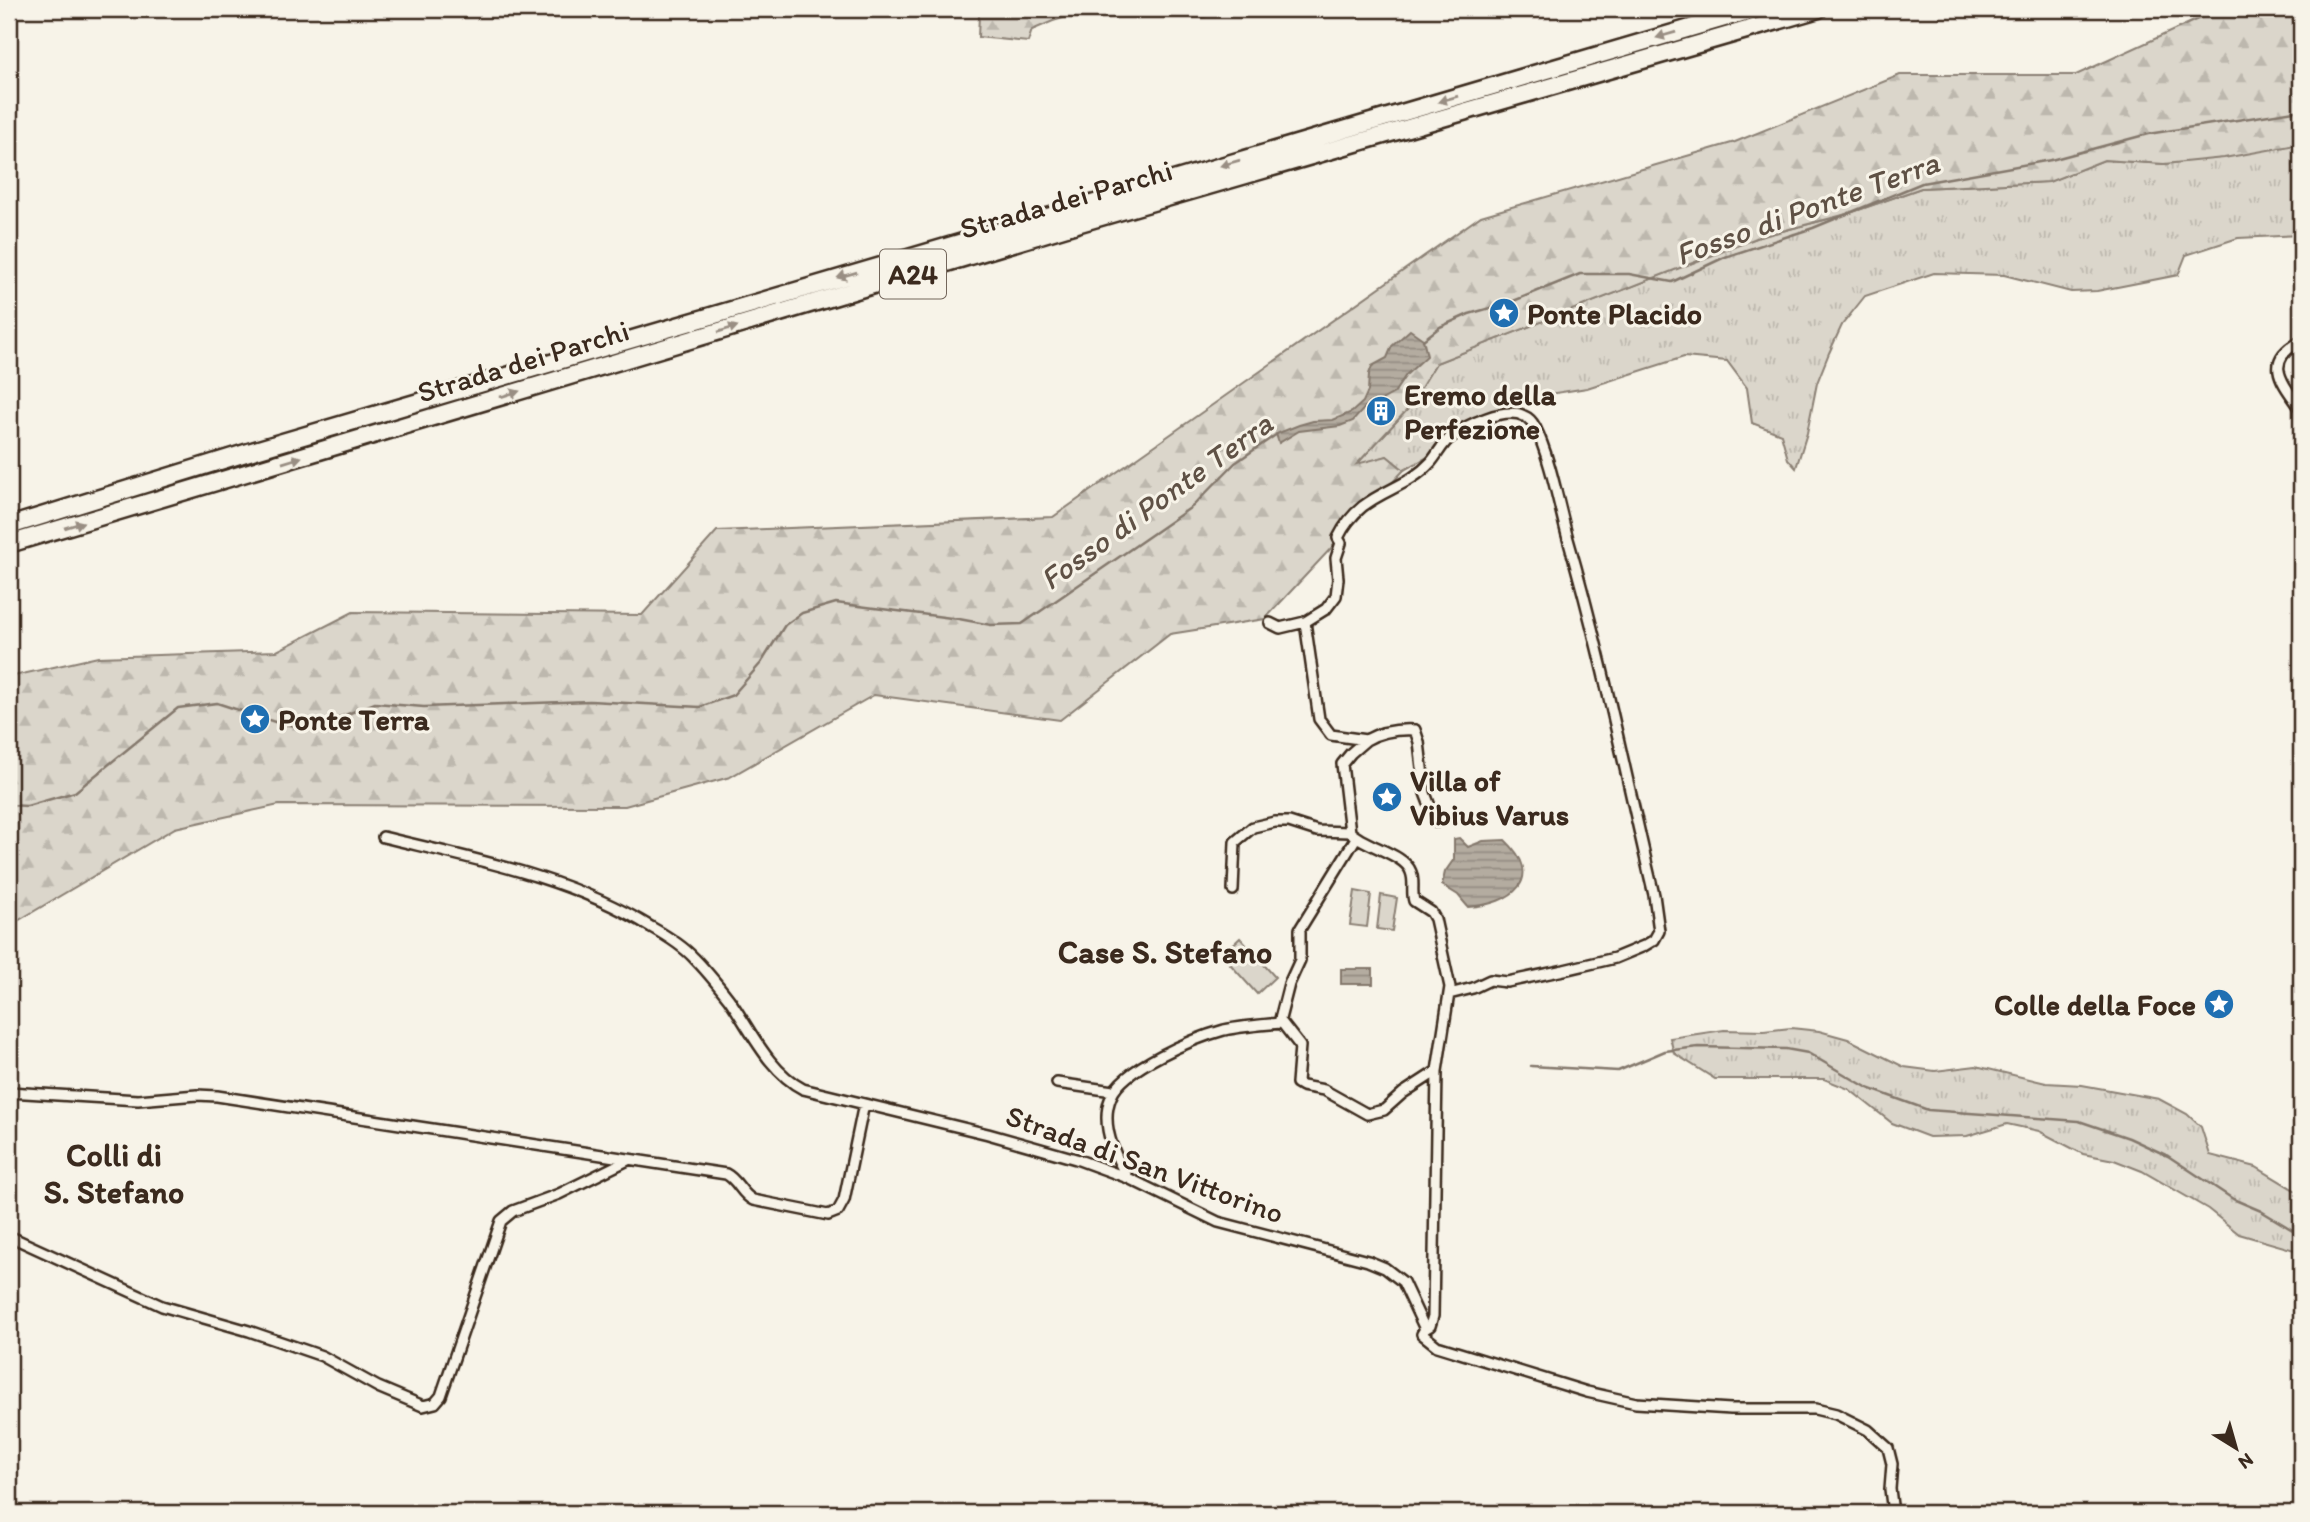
<svg xmlns="http://www.w3.org/2000/svg" width="2310" height="1522" font-family="Itim,sans-serif">
<style>
.grass{fill:url(#grass-tufts);stroke:#8b8074;stroke-width:2}
.forest{fill:url(#forest-firs);stroke:#8b8074;stroke-width:2}
.garden{fill:#dbd6cb;stroke:#8b8074;stroke-width:2}
.water{fill:url(#water-rules);stroke:#84786c;stroke-width:2}
.lines{fill:none;stroke-linecap:round;stroke-linejoin:round}
.stream{stroke:#84786c;stroke-width:2.5}
.minor-casing{stroke:#3b2a1e;stroke-width:14}
.motorway-casing{stroke:#3b2a1e;stroke-width:21}
.minor{stroke:#f7f3e8;stroke-width:9}
.motorway{stroke:#f7f3e8;stroke-width:16}
.oneway{fill:#998e83}
.labels{text-anchor:middle;dominant-baseline:central;stroke-width:6;stroke-linejoin:round;paint-order:stroke}
.shield{fill:#f7f3e8;stroke:#73665b;stroke-width:2}
.shield-label{font-size:28px;font-weight:bold;fill:#3b2a1e}
.street-label{font-size:30px;fill:#3b2a1e;stroke:#f7f3e8}
.poi-label{font-size:30px;font-weight:bold;fill:#3b2a1e;stroke:#f7f3e8;text-anchor:start}
.water-label{font-size:32px;font-style:italic;fill:#5f5145;stroke:#f7f3e8}
.neighbourhood-label{font-size:32px;font-weight:bold;fill:#3b2a1e;stroke:#f7f3e8}
</style>
<defs>
<pattern id="grass-tufts" width="24" height="20" patternUnits="userSpaceOnUse" patternTransform="scale(1.75)"><rect width="24" height="20" fill="#dbd6cb"/><path d="M3 7l-1-3M5 7V3M7 7l1-3M15 17l-1-3M17 17v-4M19 17l1-3" fill="none" stroke="#bdb8ae"/></pattern>
<pattern id="forest-firs" width="22" height="20" patternUnits="userSpaceOnUse" patternTransform="scale(1.75)"><rect width="22" height="20" fill="#dbd6cb"/><path d="M5 1l3.5 6h-7zM16 11l3.5 6h-7z" fill="#bdb8ae"/></pattern>
<pattern id="water-rules" width="6" height="5" patternUnits="userSpaceOnUse" patternTransform="scale(1.75)"><rect width="6" height="5" fill="#b4aca0"/><path d="M0 2.5h6" fill="none" stroke="#948c82"/></pattern>
</defs>
<rect width="100%" height="100%" fill="#f7f3e8"/>
<filter id="ink" filterUnits="userSpaceOnUse"><feTurbulence type="fractalNoise" baseFrequency=".0143" numOctaves="2"/><feDisplacementMap in="SourceGraphic" scale="14" xChannelSelector="R" yChannelSelector="G"/><feConvolveMatrix kernelMatrix="1 2 1 2 8 2 1 2 1" color-interpolation-filters="sRGB"/></filter>
<g filter="url(#ink)">
<!-- grass -->
<path class="grass" d="M2301,144V235L2238,238L2186,255L2178,275L2097,291L2071,292L2004,275L1934,273L1865,296L1842,325L1829,353L1817,383L1807,433L1796,468L1788,459L1781,434L1752,423L1747,388L1727,361L1684,357L1587,388L1537,396L1404,470L1387,456L1355,466L1408,409L1436,363L1759,237L1847,214L1921,188L2048,182L2104,160L2164,164Z
M1791,1028L1819,1031L1848,1039L1904,1067L1935,1071L1976,1066L2046,1083L2082,1085L2159,1099L2187,1114L2201,1127L2210,1155L2256,1167L2301,1194V1252L2239,1234L2208,1209L2142,1171L2114,1160L2083,1154L2039,1131L2007,1124L1967,1136L1929,1137L1892,1123L1849,1089L1824,1079H1715L1674,1053L1670,1038L1724,1030L1764,1031Z"/>
<!-- forest -->
<path class="forest" d="M988,9H1224L1204,17H1172L1150,13L1134,15L1090,10L1053,21L1032,30L1028,42L978,37L979,15Z
M2220,9H2301V144L2224,158L2164,164L2104,160L2049,182L1921,188L1847,214L1759,237L1436,363L1408,409L1357,464L1387,456L1404,470L1265,619L1170,634L1060,720L874,695L730,777L625,806L279,805L175,828L9,926V677L98,657L277,651L353,612L642,615L717,531L1053,517L1481,216L1735,142L1900,75H2076Z"/>
<!-- garden -->
<path class="garden" d="M1355,891L1371,894L1367,927L1350,925Z
M1381,895L1397,898L1392,931L1377,929Z
M1240,938L1275,977L1257,994L1222,955Z"/>
<!-- water -->
<path class="water" d="M1410,330L1423,339L1427,356L1406,375L1394,393L1378,402L1369,403L1353,421L1340,426L1299,431L1279,443L1276,434L1299,425L1313,421L1333,420L1352,412L1363,402L1368,391L1369,374L1372,366L1387,358L1392,346Z
M1459,838L1468,847L1483,841L1505,840C1546,879 1512,904 1468,907L1458,895L1442,885L1445,872L1454,859V839Z
M1341,969H1373V984H1341Z"/>
<g class="lines">
<!-- stream -->
<path class="stream" d="M1423,340L1440,327L1469,314L1511,302L1580,274H1629L1672,282L1725,257L1813,228L1922,183L2051,160L2148,134L2301,110
M9,805L27,806L75,792L178,708L217,703L281,724L313,728L375,703L424,707L590,701L700,707L733,695L761,663L785,625L802,613L836,603L959,619L991,625L1022,624L1193,506L1235,463L1277,434
M1531,1066L1618,1071L1665,1051L1698,1047L1786,1049L1808,1053L1868,1088L1928,1110L2079,1121L2129,1138L2168,1156L2233,1199L2261,1211L2301,1235"/>
<!-- minor casing -->
<g class="minor-casing">
<path id="minor" d="M2301,341C2262,361 2282,382 2301,409
M1305,622L1326,609L1336,596L1338,579L1336,558L1341,543L1338,538C1362,489 1401,495 1431,462C1438,454 1442,444 1451,437C1465,425 1506,406 1524,416C1529,418 1533,423 1535,427C1550,457 1559,506 1568,539C1602,656 1626,777 1654,895L1659,931L1654,940L1644,946L1615,958L1564,970L1507,982L1490,980L1473,988L1449,994
M1270,623L1280,628L1305,622L1319,719L1331,735L1366,740L1351,753L1342,764L1350,832C1366,847 1405,854 1411,872C1415,882 1411,891 1414,901L1431,912L1435,919L1450,987L1437,1071L1433,1316L1430,1326L1425,1329
M1366,740C1380,732 1398,729 1415,730L1419,742L1425,793L1436,822
M383,837C474,859 570,877 651,927C667,936 682,945 694,958C707,971 718,985 729,999C750,1029 769,1072 803,1089L988,1134L1076,1159L1128,1178L1218,1222L1368,1261L1385,1268L1403,1282L1425,1329L1422,1334L1437,1346L1587,1392L1636,1403L1731,1409H1815L1836,1414L1868,1430L1888,1448L1892,1464L1890,1489L1893,1513
M1233,890L1235,842L1253,827L1275,822H1289L1317,831L1350,832
M1279,1023L1289,984L1300,960V929L1356,838
M1057,1083L1113,1091
M9,1092L138,1100L197,1095L217,1096L726,1174C738,1180 741,1194 753,1200L828,1215L838,1211L844,1200L864,1104
M1128,1178C1114,1155 1100,1123 1111,1097C1122,1068 1195,1038 1224,1030C1237,1027 1269,1024 1282,1023L1300,1046L1297,1083L1302,1086L1324,1090L1367,1114L1384,1110L1403,1093L1437,1071
M9,1236L162,1306L249,1331L322,1356L378,1387L423,1406L435,1403L441,1396L501,1221L513,1211L559,1194L628,1160"/>
</g>
<!-- motorway casing -->
<g class="motorway-casing">
<path id="motorway" d="M9,526L252,451L1755,9
M9,544L1080,223L1819,9"/>
</g>
<!-- minor -->
<use href="#minor" class="minor"/>
<!-- motorway -->
<use href="#motorway" class="motorway"/>
</g>
<!-- one-way arrows -->
<defs><path id="oneway-solid" d="M-6-.8H1V-3.2L6.5 0L1 3.2V.8H-6Z" transform="scale(1.75)"/></defs>
<g class="oneway">
<use href="#oneway-solid" transform="translate(1666 35) rotate(164)"/>
<use href="#oneway-solid" transform="translate(1448 99) rotate(164)"/>
<use href="#oneway-solid" transform="translate(1230 163) rotate(164)"/>
<use href="#oneway-solid" transform="translate(847 275) rotate(164)"/>
<use href="#oneway-solid" transform="translate(728 329) rotate(-17)"/>
<use href="#oneway-solid" transform="translate(510 394) rotate(-17)"/>
<use href="#oneway-solid" transform="translate(292 460) rotate(-17)"/>
<use href="#oneway-solid" transform="translate(74 525) rotate(-17)"/>
</g>
</g>
<!-- icons -->
<defs>
<g id="sight-disc" transform="scale(1.575)"><circle r="9.5" fill="#1f6fb2" stroke="#f7f3e8"/><path d="M0-6L1.8-2.2L6-1.7L2.9 1.2L3.7 5.4L0 3.3L-3.7 5.4L-2.9 1.2L-6-1.7L-1.8-2.2Z" fill="#fff"/></g>
<g id="building-disc" transform="scale(1.575)"><circle r="9.5" fill="#1f6fb2" stroke="#f7f3e8"/><path d="M-4-6H4V6H1V3H-1V6H-4ZM-2.5-4.3h1.7v1.8h-1.7ZM.8-4.3h1.7v1.8H.8ZM-2.5-1h1.7V.8h-1.7ZM.8-1h1.7V.8H.8Z" fill="#fff"/></g>
</defs>
<g fill-rule="evenodd">
<use href="#sight-disc" x="1504" y="313"/>
<use href="#building-disc" x="1381" y="411"/>
<use href="#sight-disc" x="255" y="719"/>
<use href="#sight-disc" x="1387" y="797"/>
<use href="#sight-disc" x="2219" y="1004"/>
</g>
<g class="labels">
<!-- shield labels -->
<rect class="shield" x="880" y="249.5" width="66" height="49" rx="5"/>
<g class="shield-label">
<text x="913" y="274">A24</text>
</g>
<!-- street labels -->
<g class="street-label">
<text transform="translate(1066 199) rotate(-16)">Strada dei Parchi</text>
<text transform="translate(523 361) rotate(-17)">Strada dei Parchi</text>
<text transform="translate(1145 1164) rotate(20)">Strada di San Vittorino</text>
</g>
<!-- poi labels -->
<g class="poi-label">
<text x="1527" y="313">Ponte Placido</text>
<text x="1404" y="394">Eremo della<tspan x="1404" dy="34">Perfezione</tspan></text>
<text x="278" y="719">Ponte Terra</text>
<text x="1410" y="780">Villa of<tspan x="1410" dy="34">Vibius Varus</tspan></text>
<text x="2196" y="1004" text-anchor="end">Colle della Foce</text>
</g>
<!-- water labels -->
<g class="water-label">
<text transform="translate(1807 208) rotate(-20)">Fosso di Ponte Terra</text>
<text transform="translate(1156 501) rotate(-36)">Fosso di Ponte Terra</text>
</g>
<!-- neighbourhood labels -->
<g class="neighbourhood-label">
<text x="1165" y="952">Case S. Stefano</text>
<text x="114" y="1155">Colli di<tspan x="114" dy="37">S. Stefano</tspan></text>
</g>
</g>
<!-- margin -->
<rect width="2310" height="1522" fill="none" stroke="#f7f3e8" stroke-width="35"/>
<rect x="18" y="18" width="2275" height="1487" fill="none" stroke="#3b2a1e" stroke-width="2.5" filter="url(#ink)"/>
<!-- north arrow -->
<g transform="translate(2236 1448) rotate(143)" stroke="#f7f3e8" stroke-width="5" paint-order="stroke">
<path d="M0-5L12 26L0 18L-12 26Z" fill="#3b2a1e"/>
<text y="-10" font-size="19" font-weight="bold" text-anchor="middle" fill="#3b2a1e">N</text>
</g>
</svg>
